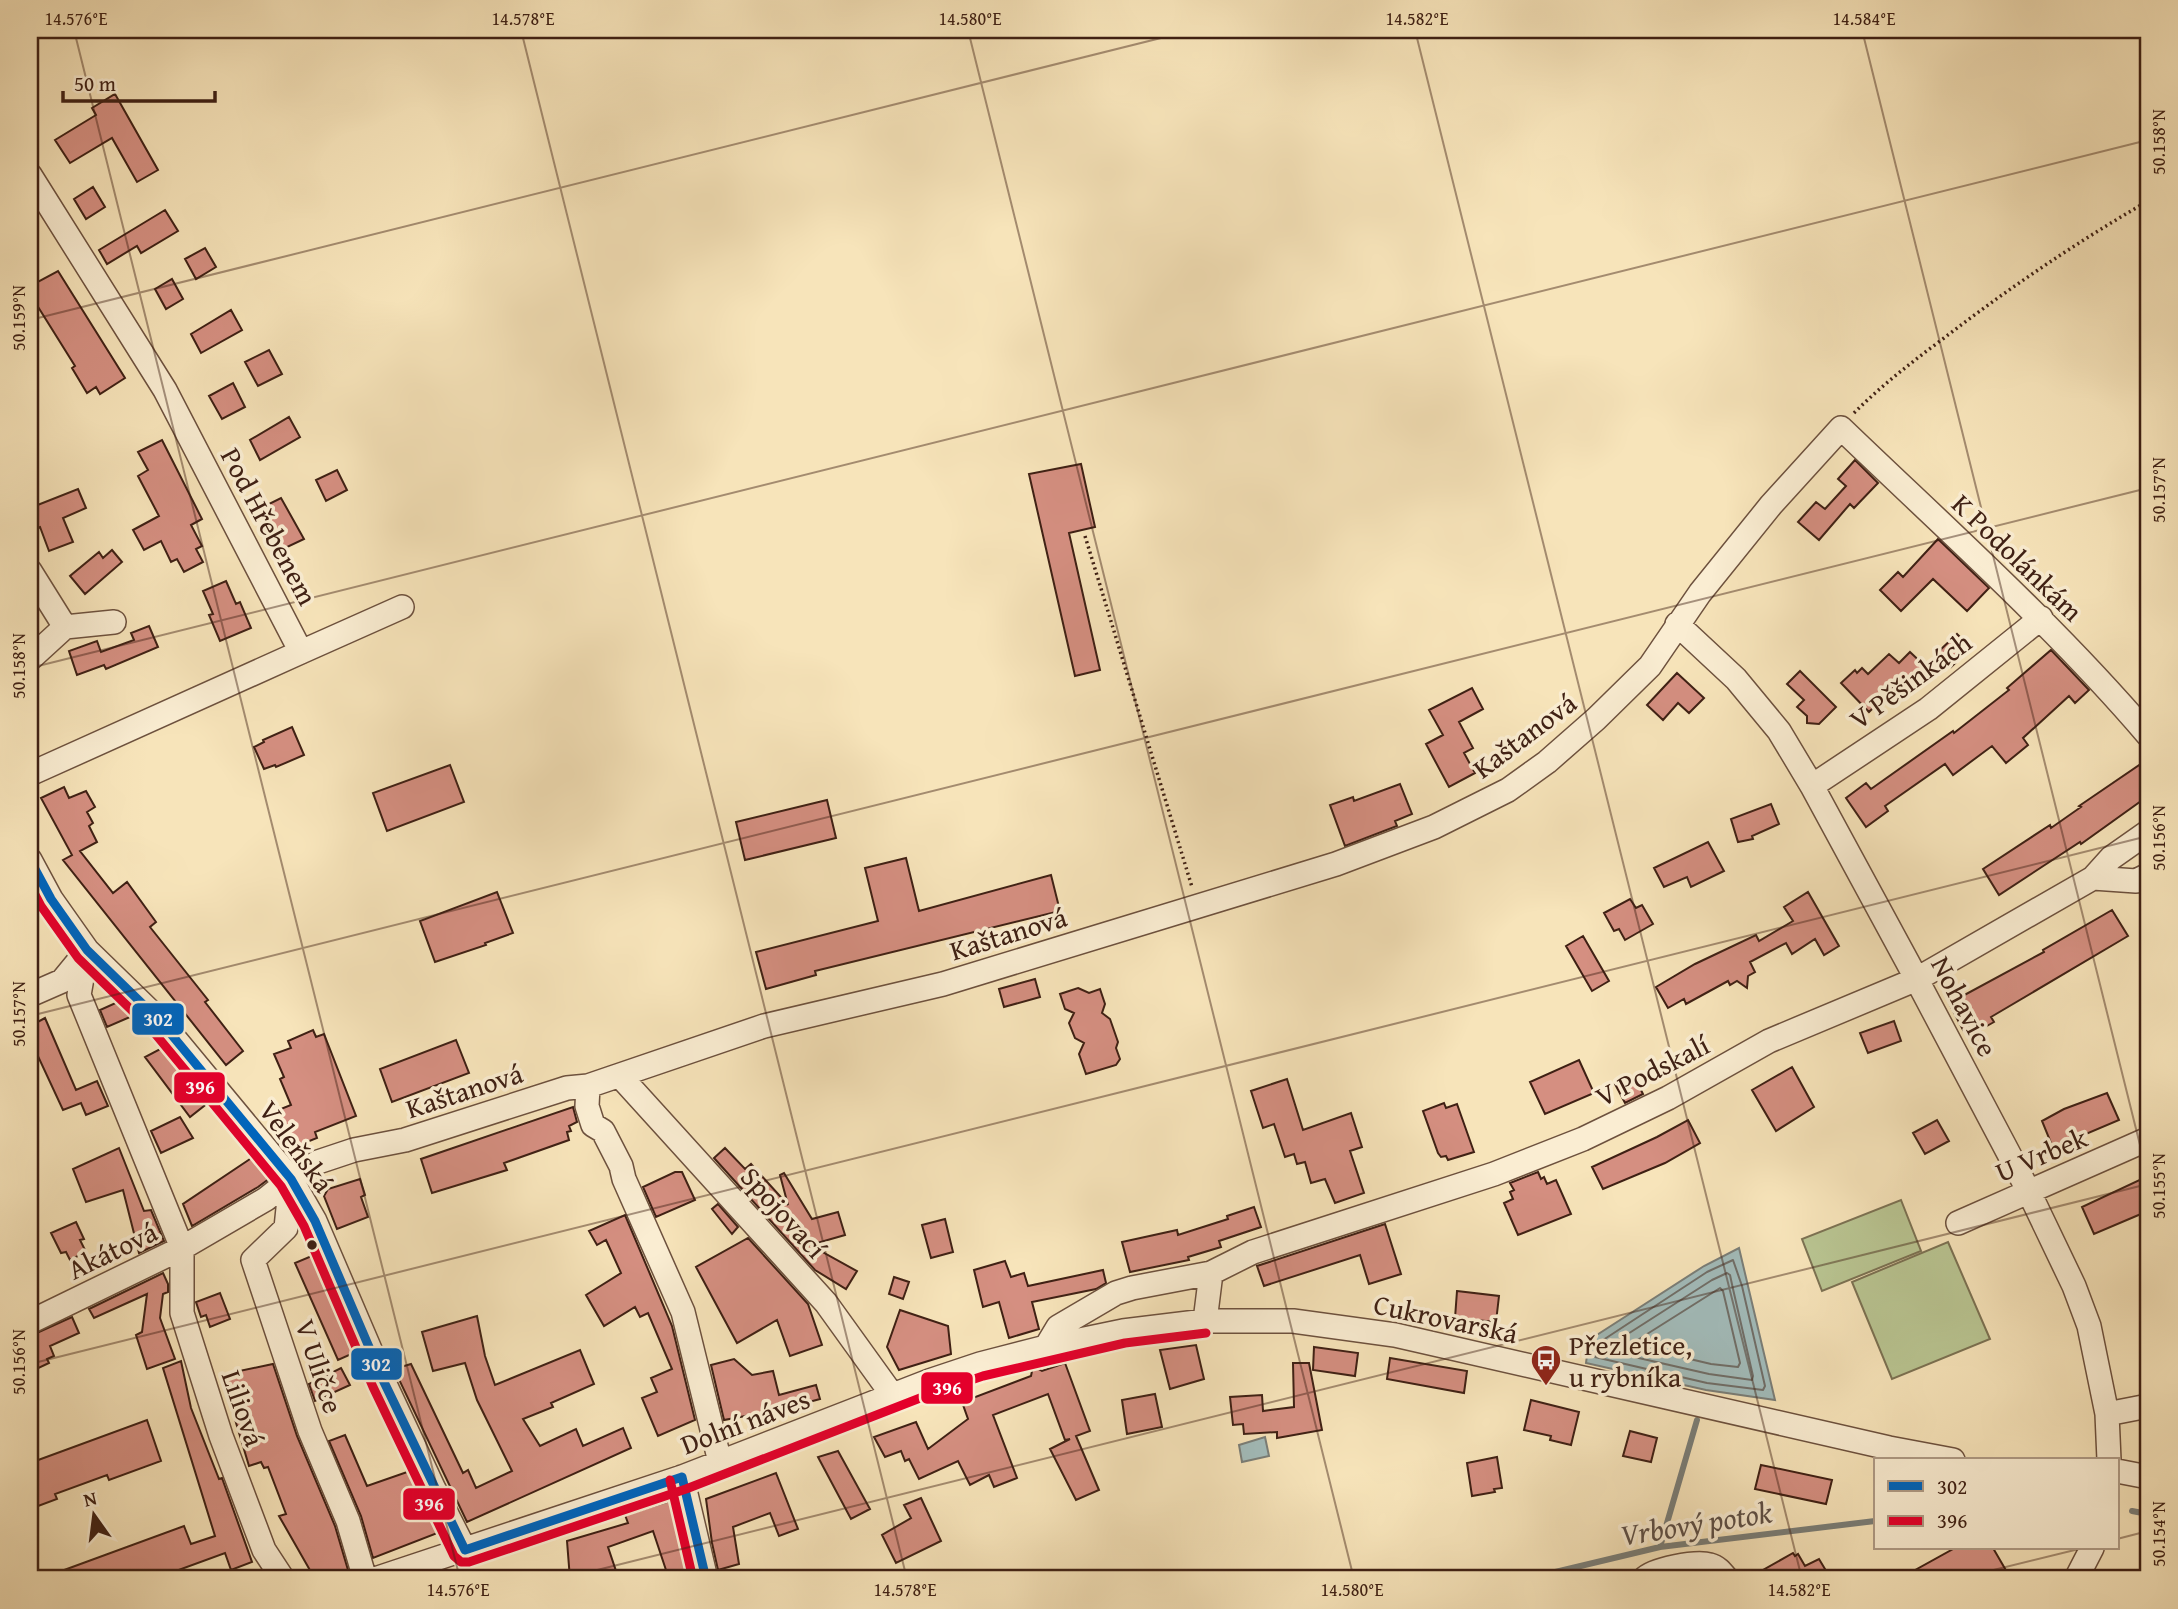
<svg xmlns="http://www.w3.org/2000/svg" width="2178" height="1609" font-family="'Gentium Book Plus',serif">
<style>
.green{fill:#b9c592;stroke:#7c7253;stroke-width:2}
.water{fill:#a2bcbb;stroke:#7a7e78;stroke-width:2}
.lines{fill:none;stroke-linecap:round;stroke-linejoin:round}
.shore{stroke:#706e68;stroke-width:2}
.stream{stroke:#7a7e78;stroke-width:6}
.building{fill:#d58f81;stroke:#3f2014;stroke-width:2}
.minor-casing{stroke:#6d513e;stroke-width:26}
.path{stroke:#3f2014;stroke-width:3.5;stroke-dasharray:2 3.5;stroke-linecap:butt}
.minor{stroke:#faedd2;stroke-width:23}
.bus-1-casing{stroke:#faedd2;stroke-width:14}
.bus-2-casing{stroke:#faedd2;stroke-width:14}
.bus-1{stroke:#0065bd;stroke-width:9}
.bus-2{stroke:#e4002b;stroke-width:9}
.ticks{fill:none;stroke:#3f2014;stroke-width:2;stroke-opacity:0.45}
.bus-dot{fill:#3f2014;stroke:#faedd2;stroke-width:2.5}
.labels{text-anchor:middle;dominant-baseline:central;stroke-width:7;stroke-linejoin:round;paint-order:stroke}
.street-label{font-size:28px;fill:#3f2014;stroke:#faedd2}
.poi-label{font-size:28px;fill:#3f2014;stroke:#faedd2;text-anchor:start}
.water-label{font-size:30px;font-style:italic;fill:#5d4f46;stroke:#faedd2}
.line-badge{stroke:#faedd2;stroke-width:2.5}
.badge-label{font-size:19px;text-anchor:middle;font-weight:bold;fill:#fff}
.neatline{fill:none;stroke:#3f2014;stroke-width:2.5}
.ticks-label{font-size:18px;text-anchor:middle;fill:#3f2014}
</style>
<rect width="100%" height="100%" fill="#f7e4ba"/>
<filter id="stains"><feTurbulence type="fractalNoise" baseFrequency=".00286" numOctaves="4"/><feColorMatrix values="0 0 0 0 .2 0 0 0 0 .09 0 0 0 0 .02 0 0 0 .5 -.17"/></filter>
<radialGradient id="worn" r=".72"><stop offset=".6" stop-color="#630" stop-opacity="0"/><stop offset="1" stop-color="#630" stop-opacity=".3"/></radialGradient>
<!-- green -->
<path class="green" d="M1901,1200L1921,1251L1822,1291L1802,1239Z
M1948,1242L1990,1339L1892,1379L1852,1282Z"/>
<!-- water -->
<path class="water" d="M1739,1248L1775,1400L1706,1390L1586,1363L1589,1340L1704,1266Z
M1265,1437L1269,1456L1242,1462L1239,1445Z"/>
<g class="lines">
<!-- shore -->
<path class="shore" d="M1733,1260L1742,1286L1765,1386L1763,1390L1707,1383L1595,1357L1597,1344L1707,1272Z
M1727,1273L1730,1275L1733,1289L1753,1376L1752,1380L1709,1374L1608,1351L1609,1346L1712,1280Z
M1720,1288L1723,1291L1740,1363L1738,1367L1711,1364L1635,1346L1636,1341Z"/>
<!-- stream -->
<path class="stream" d="M2132,1511L2148,1514
M1660,1547L1697,1420
M1526,1579L1660,1547L1875,1521"/>
</g>
<!-- building -->
<path class="building" d="M115,94L158,170L137,182L112,138L70,163L55,140L96,115L92,108Z
M93,187L105,207L86,219L74,199Z
M165,210L178,231L141,253L137,246L107,264L99,250Z
M205,248L216,267L196,279L185,259Z
M58,271L125,378L100,394L96,387L87,393L72,368L75,366L30,294V286Z
M172,279L183,299L166,309L155,289Z
M231,310L242,330L201,353L191,334Z
M269,350L282,374L258,386L245,362Z
M233,383L245,407L222,419L209,396Z
M289,417L300,437L260,460L250,440Z
M162,440L202,519L191,525L202,546L196,549L203,562L184,572L177,559L171,562L161,541L144,550L133,530L159,516L138,476L148,470L138,452Z
M1855,460L1878,483L1854,508L1850,504L1819,540L1798,522L1816,502L1825,509L1846,486L1838,479Z
M1081,464L1095,527L1069,533L1100,670L1075,676L1029,474Z
M337,470L347,490L326,501L316,480Z
M78,489L86,508L63,518L73,542L49,551L40,527L34,529L30,519V508Z
M281,498L304,539L283,549L261,508Z
M1938,539L1989,588L1967,611L1933,579L1901,611L1880,590L1898,572L1903,577Z
M112,550L122,562L85,594L70,576L99,552L103,558Z
M226,581L236,604L240,602L251,628L220,641L209,615L213,614L203,591Z
M149,626L158,647L106,669L104,665L77,675L69,651L97,641L101,652L134,640L131,633Z
M1957,634L1971,648L1951,667L1937,653Z
M2051,650L2089,690L2075,703L2069,696L2023,738L2028,745L2006,763L1992,746L1953,775L1945,764L1885,806L1888,811L1866,827L1846,798L1866,783L1871,789L1953,731L1954,733L2009,690L2007,688Z
M1910,652L1927,668L1911,684L1904,677L1869,712L1841,683L1855,670L1857,673L1862,668L1868,674L1889,654L1899,663Z
M1800,671L1836,707L1819,724L1807,723V716L1797,707L1804,700L1787,684Z
M1677,673L1704,698L1689,713L1678,703L1663,720L1647,705Z
M1472,688L1483,709L1459,722L1473,748L1464,753L1475,773L1449,787L1426,744L1443,735L1429,710Z
M292,727L304,755L276,767L275,765L264,769L254,747L264,742L263,740Z
M2148,759V796L2081,844L2080,842L1999,895L1983,869L2050,825L2051,828L2081,807L2079,806Z
M450,765L464,802L387,831L373,793Z
M1400,784L1412,814L1395,821L1397,826L1345,846L1330,805L1353,797L1354,801Z
M64,787L69,798L86,791L95,807L87,812L93,823L89,826L97,842L80,851L113,893L127,882L156,922L150,927L208,1000L205,1002L243,1051L226,1065L63,860L72,855L41,798Z
M827,800L836,838L745,860L736,822Z
M1771,804L1779,824L1752,836L1753,839L1738,842L1731,819Z
M1708,842L1724,871L1691,887L1687,877L1664,887L1654,868Z
M906,858L919,911L1051,875L1060,911L815,971L816,975L766,989L756,952L878,921L865,868Z
M497,892L513,933L485,943L486,945L435,962L420,921Z
M1808,892L1839,946L1824,955L1815,939L1792,954L1786,943L1750,962L1755,972L1748,976L1747,988L1737,981L1730,985L1728,981L1686,1004L1684,999L1668,1008L1656,987L1695,964L1756,935L1759,941L1793,921L1784,907Z
M1630,899L1636,908L1642,905L1653,924L1625,940L1619,929L1614,931L1604,913Z
M2112,910L2128,936L1991,1017L1994,1022L1978,1031L1974,1024L1963,1030L1950,1005L1958,1001L1957,999L2044,952L2043,950Z
M1583,936L1609,981L1592,991L1566,946Z
M1035,979L1040,997L1004,1007L999,989Z
M1078,988L1089,993L1100,989L1105,1004L1102,1013L1110,1019L1118,1042L1116,1048L1120,1059L1116,1065L1086,1074L1079,1054L1084,1043L1075,1038L1069,1023L1074,1013L1065,1009L1060,994Z
M120,1001L130,1017L107,1027L100,1010Z
M45,1018L76,1090L97,1081L108,1106L86,1115L81,1103L63,1110L37,1054L30,1057V1026Z
M1894,1021L1901,1041L1868,1053L1860,1033Z
M313,1030L316,1037L324,1034L356,1116L315,1132L317,1138L292,1148L266,1115L291,1105L280,1079L284,1077L274,1054L291,1048L288,1041Z
M456,1040L469,1073L392,1102L380,1069Z
M164,1047L209,1102L190,1117L145,1057Z
M1579,1060L1594,1093L1545,1114L1530,1082Z
M1792,1067L1814,1107L1776,1131L1752,1090Z
M1634,1076L1643,1094L1625,1103L1615,1084Z
M1287,1079L1303,1130L1351,1113L1362,1147L1350,1151L1364,1193L1335,1203L1325,1179L1311,1183L1305,1162L1297,1164L1294,1154L1285,1157L1274,1124L1263,1128L1251,1091Z
M2107,1093L2119,1120L2053,1148L2042,1121L2064,1109Z
M1444,1103L1446,1108L1457,1104L1474,1152L1448,1160L1446,1156L1441,1157L1438,1153L1423,1111Z
M573,1107L577,1122L569,1126L571,1131L567,1132L569,1140L504,1163L507,1170L432,1193L421,1159Z
M180,1117L193,1138L161,1153L151,1131Z
M1688,1120L1700,1143L1665,1163L1603,1189L1592,1167L1657,1137Z
M1937,1120L1949,1141L1925,1154L1913,1133Z
M119,1148L144,1211L151,1210L164,1241L139,1253L123,1190L86,1202L73,1169Z
M725,1148L745,1169L751,1164L788,1205L780,1175L784,1173L812,1219L838,1212L845,1235L810,1245L857,1271L846,1289L815,1270L714,1158Z
M253,1157L270,1178L258,1187L192,1226L183,1204Z
M675,1172H682L695,1200L656,1217L643,1187Z
M1538,1172L1541,1179L1544,1177L1547,1184L1556,1180L1571,1214L1518,1235L1504,1203L1513,1199L1510,1192L1514,1190L1510,1183Z
M2148,1176V1211L2094,1234L2082,1207Z
M360,1179L365,1195L361,1197L368,1217L337,1229L324,1196L328,1189Z
M718,1204L738,1227L732,1234L712,1209Z
M1254,1207L1261,1227L1219,1241L1221,1247L1188,1257L1189,1260L1130,1272L1122,1242L1177,1230L1178,1235L1228,1219L1227,1216Z
M625,1215L672,1326L695,1420L658,1436L642,1398L657,1392L651,1378L672,1369L648,1313L640,1317L635,1307L604,1326L586,1295L621,1273L606,1240L597,1245L589,1231Z
M945,1219L953,1252L931,1258L922,1225Z
M76,1222L84,1239L80,1240L86,1252L70,1260L66,1252L61,1253L51,1233Z
M1385,1224L1401,1274L1369,1284L1360,1255L1264,1286L1257,1266Z
M748,1238L808,1304L822,1345L790,1356L777,1320L737,1343L696,1267Z
M314,1255L356,1352L338,1360L295,1263Z
M1005,1261L1011,1277L1024,1273L1028,1286L1103,1270L1106,1283L1096,1289L1032,1302L1039,1329L1009,1338L999,1302L983,1307L974,1270Z
M163,1273L168,1284V1292L163,1294L160,1318L175,1359L147,1369L136,1335L142,1332L147,1294L94,1318L89,1309Z
M894,1277L909,1282L903,1299L889,1294Z
M1457,1291L1499,1296L1496,1322L1455,1318Z
M220,1293L230,1319L210,1327L206,1315L201,1317L196,1302Z
M900,1310L948,1326L951,1354L899,1370L887,1347Z
M477,1316L485,1356L495,1385L580,1350L594,1384L551,1403L553,1407L523,1419L540,1446L576,1429L583,1446L623,1428L631,1448L467,1522L394,1369L411,1364L463,1473L468,1470L476,1488L512,1471L477,1400L465,1363L433,1371L422,1332Z
M72,1317L79,1333L50,1346L54,1356L47,1359L49,1363L30,1372V1336Z
M1196,1345L1204,1379L1170,1389L1160,1350Z
M1314,1347L1358,1353L1355,1376L1313,1370Z
M1390,1358L1467,1371L1464,1393L1387,1379Z
M734,1359L752,1375L773,1371L779,1395L816,1385L820,1399L783,1409L724,1420L711,1365Z
M181,1361L191,1408L219,1479L222,1478L252,1562L231,1570L225,1553L154,1579H45V1577L184,1526L191,1544L215,1536L163,1368Z
M1065,1363L1090,1431L1076,1436L1099,1490L1076,1500L1050,1449L1070,1439L1065,1440L1048,1394L993,1415L1017,1478L994,1487L989,1475L970,1485L958,1461L919,1479L909,1459L905,1461L901,1451L885,1457L874,1437L916,1422L928,1449L968,1419L962,1402L1031,1376L1033,1366L1042,1371Z
M1293,1363H1309L1322,1430L1277,1438V1432L1244,1434L1243,1424L1233,1425L1230,1397L1262,1395L1263,1411L1294,1407Z
M273,1364L297,1436L335,1526L348,1570L323,1579H315L279,1516L286,1514L268,1467L264,1468L261,1462L249,1466L234,1416H237L225,1374Z
M341,1368L350,1385L315,1401L309,1384Z
M1155,1394L1162,1427L1127,1434L1122,1400Z
M1531,1400L1579,1412L1571,1445L1550,1440L1551,1436L1524,1430Z
M147,1420L161,1461L109,1480L107,1475L55,1494L57,1499L30,1509V1463Z
M1630,1431L1657,1438L1651,1462L1623,1456Z
M345,1435L367,1486L410,1471L440,1532L373,1558L361,1516L329,1441Z
M838,1451L870,1509L851,1519L818,1457Z
M1497,1457L1502,1488L1494,1489L1495,1492L1472,1496L1467,1463Z
M1761,1465L1832,1480L1826,1504L1755,1489Z
M776,1473L798,1529L779,1536L770,1513L733,1527L739,1564L718,1570L712,1543L706,1499Z
M921,1498L941,1541L896,1563L882,1535L911,1518L904,1505Z
M673,1500L691,1578L669,1579L653,1531L608,1547L616,1571L608,1574L610,1579H570L567,1541L628,1523L625,1515Z
M1955,1548H1993L2011,1579H1899Z
M1793,1553L1795,1556L1798,1554L1805,1566L1819,1559L1831,1579H1747Z"/>
<g class="lines">
<!-- minor casing -->
<g class="minor-casing">
<path id="minor" d="M30,175L165,390L301,652L30,774
M30,571L65,627
M1677,624L1736,679L1779,731L1812,786L1908,963L2029,1192L2074,1286L2089,1326L2107,1414L2109,1460
M301,652L402,607
M30,659L65,627L114,622
M1812,786L1928,709L2041,618
M30,860L51,899L87,950L161,1022L291,1179L315,1221L384,1382L434,1489L465,1550
M2093,878L2111,858L2148,832
M87,950L79,995L182,1248V1313L221,1436L264,1550L283,1579
M30,995L62,981L85,953
M620,1076L826,1303L893,1396
M588,1086L587,1106L593,1125L603,1131L621,1166L624,1179L683,1312L720,1462
M291,1179L286,1228L253,1260L310,1431L348,1521L365,1579
M1958,1223L2148,1139
M1205,1321L1211,1273L1253,1252L1494,1174L1583,1139L1668,1098L1769,1041L1917,979L2093,878L2136,881L2148,875
M30,1322L182,1248L266,1199L291,1179L318,1162L354,1150L405,1140L567,1088L588,1086L764,1026L943,984L1336,864L1434,827L1508,790L1547,762L1596,719L1650,666L1700,593L1771,505L1841,428C1945,528 2054,625 2148,735
M1046,1347L1058,1327L1116,1293L1132,1288L1211,1273
M2107,1414L2148,1406
M2117,1471L2148,1477
M682,1477L706,1579
M375,1579L682,1477L929,1381L980,1364L1046,1347L1123,1331L1205,1321H1293L1395,1335L1889,1448L1953,1460
M1644,1579C1653,1569 1696,1561 1710,1565C1718,1567 1722,1573 1727,1579
M2076,1579L2092,1548"/>
</g>
<!-- path -->
<path class="path" d="M1854,413C1882,385 1912,362 1944,338C2009,288 2077,242 2148,201
M1085,536L1192,887"/>
<!-- minor -->
<use href="#minor" class="minor"/>
<!-- bus-1 casing -->
<g class="bus-1-casing">
<path id="bus-1" d="M30,860L51,899L87,950L161,1022L291,1179L315,1221L384,1382L465,1550
M682,1477L706,1579
M465,1550L682,1477"/>
</g>
<!-- bus-2 casing -->
<g class="bus-2-casing">
<path id="bus-2" d="M30,885L41,906L78,958L152,1030L281,1186L304,1226L373,1387L454,1556L461,1562H469L686,1489L933,1393L983,1376L1125,1343L1206,1333
M670,1480L693,1579"/>
</g>
<!-- bus-1 -->
<use href="#bus-1" class="bus-1"/>
<!-- bus-2 -->
<use href="#bus-2" class="bus-2"/>
</g>
<!-- ticks -->
<path class="ticks" d="M74,30L460,1579M521,30L907,1579M968,30L1354,1579M1415,30L1802,1579M1862,30L2148,1177M30,320L1193,30M30,668L2148,140M30,1016L2148,488M30,1364L2148,836M2117,1539L2148,1531M561,1579L2148,1184M1957,1579L2083,1548"/>
<!-- icons -->
<defs>
<g id="bus-pin" transform="scale(1.575)"><path d="M0 17L-7.5 6A9.5 9.5 0 1 1 7.5 6Z" fill="#8f2418" stroke="#faedd2"/><path d="M-5-6H5V4H4V6H2V4H-2V6H-4V4H-5ZM-3.5-4V0h7V-4ZM-3.5 1.2v1.5H-2V1.2ZM2 1.2v1.5H3.5V1.2Z" fill="#fff"/></g>
</defs>
<g fill-rule="evenodd">
<use href="#bus-pin" x="1546" y="1360"/>
</g>
<!-- markers -->
<circle class="bus-dot" cx="312" cy="1245" r="6"/>
<g class="labels">
<!-- street labels -->
<g class="street-label">
<text transform="translate(270 526) rotate(62)">Pod Hřebenem</text>
<text transform="translate(2018 557) rotate(44)">K Podolánkám</text>
<text transform="translate(1910 680) rotate(-36)">V Pěšinkách</text>
<text transform="translate(1524 735) rotate(-37)">Kaštanová</text>
<text transform="translate(1008 933) rotate(-17)">Kaštanová</text>
<text transform="translate(1965 1006) rotate(62)">Nohavice</text>
<text transform="translate(1652 1070) rotate(-27)">V Podskalí</text>
<text transform="translate(464 1090) rotate(-18)">Kaštanová</text>
<text transform="translate(297 1146) rotate(54)">Veleňská</text>
<text transform="translate(2041 1154) rotate(-23)">U Vrbek</text>
<text transform="translate(784 1212) rotate(48)">Spojovací</text>
<text transform="translate(112 1250) rotate(-26)">Akátová</text>
<text transform="translate(1446 1318) rotate(12)">Cukrovarská</text>
<text transform="translate(320 1366) rotate(72)">V Uličce</text>
<text transform="translate(244 1408) rotate(71)">Liliová</text>
<text transform="translate(745 1421) rotate(-21)">Dolní náves</text>
</g>
<!-- poi labels -->
<g class="poi-label">
<text x="1569" y="1344">Přezletice,<tspan x="1569" dy="32">u rybníka</tspan></text>
</g>
<!-- water labels -->
<g class="water-label">
<text transform="translate(1696 1523) rotate(-9)">Vrbový potok</text>
</g>
</g>
<g class="line-badge">
<rect x="131" y="1002" width="54" height="34" rx="7" fill="#0065bd"/>
<rect x="173" y="1071" width="53" height="33" rx="7" fill="#e4002b"/>
<rect x="350" y="1347" width="53" height="34" rx="7" fill="#0065bd"/>
<rect x="920" y="1371" width="54" height="34" rx="7" fill="#e4002b"/>
<rect x="402" y="1487" width="54" height="34" rx="7" fill="#e4002b"/>
</g>
<g class="badge-label">
<text x="158" y="1026">302</text>
<text x="200" y="1094">396</text>
<text x="376" y="1371">302</text>
<text x="947" y="1395">396</text>
<text x="429" y="1511">396</text>
</g>
<!-- margin -->
<rect width="2178" height="1609" fill="none" stroke="#f7e4ba" stroke-width="77"/>
<!-- legend -->
<rect x="1874" y="1458" width="245" height="91" fill="#faedd2" stroke="#af9b86" stroke-width="2"/>
<rect x="1888" y="1481" width="35" height="10" fill="#0065bd" stroke="#af9b86" stroke-width="2"/>
<text x="1937" y="1494" font-size="21" fill="#3f2014">302</text>
<rect x="1888" y="1516" width="35" height="10" fill="#e4002b" stroke="#af9b86" stroke-width="2"/>
<text x="1937" y="1528" font-size="21" fill="#3f2014">396</text>
<!-- north arrow -->
<g transform="translate(94 1515) rotate(346)" stroke="#faedd2" stroke-width="5" paint-order="stroke">
<path d="M0-5L12 26L0 18L-12 26Z" fill="#3f2014"/>
<text y="-10" font-size="19" font-weight="bold" text-anchor="middle" fill="#3f2014">N</text>
</g>
<!-- scale -->
<path d="M63 91v10h152v-10" fill="none" stroke="#3f2014" stroke-width="3.5"/>
<text x="74" y="91" font-size="21" fill="#3f2014" stroke="#faedd2" stroke-width="5" paint-order="stroke">50 m</text>
<rect x="38" y="38" width="2102" height="1532" class="neatline"/>
<g class="ticks-label">
<text x="76" y="25">14.576°E</text>
<text x="523" y="25">14.578°E</text>
<text x="970" y="25">14.580°E</text>
<text x="1417" y="25">14.582°E</text>
<text x="1864" y="25">14.584°E</text>
<text transform="translate(2159 142) rotate(-90)" y="6">50.158°N</text>
<text transform="translate(19 318) rotate(-90)" y="6">50.159°N</text>
<text transform="translate(2159 490) rotate(-90)" y="6">50.157°N</text>
<text transform="translate(19 666) rotate(-90)" y="6">50.158°N</text>
<text transform="translate(2159 838) rotate(-90)" y="6">50.156°N</text>
<text transform="translate(19 1014) rotate(-90)" y="6">50.157°N</text>
<text transform="translate(2159 1186) rotate(-90)" y="6">50.155°N</text>
<text transform="translate(19 1362) rotate(-90)" y="6">50.156°N</text>
<text transform="translate(2159 1534) rotate(-90)" y="6">50.154°N</text>
<text x="458" y="1596">14.576°E</text>
<text x="905" y="1596">14.578°E</text>
<text x="1352" y="1596">14.580°E</text>
<text x="1799" y="1596">14.582°E</text>
</g>
<rect width="100%" height="100%" filter="url(#stains)"/>
<rect width="100%" height="100%" fill="url(#worn)"/>
</svg>
